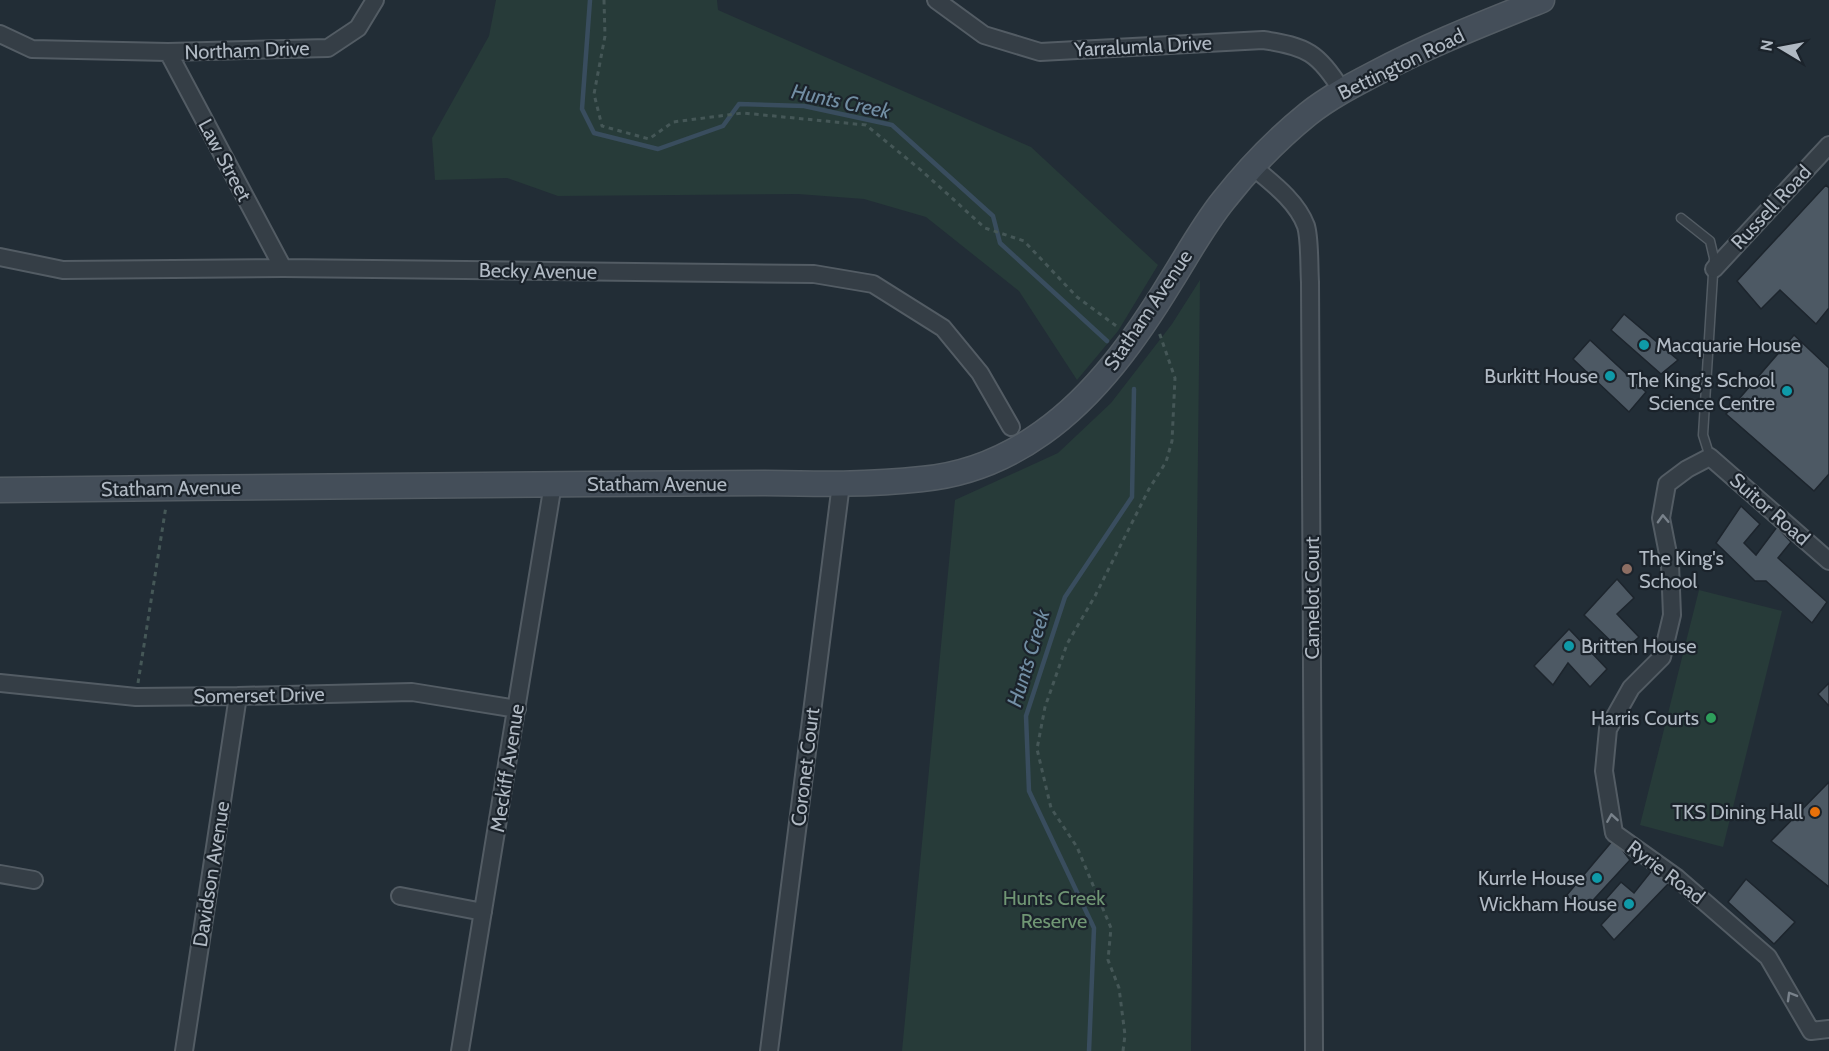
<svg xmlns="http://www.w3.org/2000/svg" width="1829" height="1051" font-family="Cabin,sans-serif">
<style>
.green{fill:#273b39}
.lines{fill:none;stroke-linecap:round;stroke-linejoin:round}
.stream{stroke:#394d5e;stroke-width:4.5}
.building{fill:#4d5964;stroke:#1d252d;stroke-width:1.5}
.service-casing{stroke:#535c64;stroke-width:11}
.minor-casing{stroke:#535c64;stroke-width:20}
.secondary-casing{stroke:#535c64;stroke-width:27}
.path{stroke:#455757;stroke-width:3;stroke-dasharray:4.5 4.5;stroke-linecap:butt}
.service{stroke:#353e46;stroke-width:8}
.minor{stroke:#353e46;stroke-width:16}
.secondary{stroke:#444e59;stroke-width:24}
.oneway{stroke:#79828b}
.culture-dot{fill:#0f9aa8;stroke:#1b232b;stroke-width:2}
.education-dot{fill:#8d6e63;stroke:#1b232b;stroke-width:2}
.leisure-dot{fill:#2e9e5b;stroke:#1b232b;stroke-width:2}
.food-dot{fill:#e8710a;stroke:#1b232b;stroke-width:2}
.labels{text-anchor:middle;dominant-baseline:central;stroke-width:4.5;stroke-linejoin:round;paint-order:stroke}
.street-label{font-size:20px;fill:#b0b9c3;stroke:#1b232b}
.poi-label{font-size:20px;fill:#b0b9c3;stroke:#1b232b;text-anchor:end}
.park-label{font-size:20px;fill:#709674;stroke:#1b232b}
.water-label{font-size:21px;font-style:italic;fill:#728ea4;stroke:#1b232b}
</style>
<rect width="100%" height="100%" fill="#222d36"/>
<!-- green -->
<path class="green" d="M496,0H717L718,10L1031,147L1158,265L1118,331L1077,380L1019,291L926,217L864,199L798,194L558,196L507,178L435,180L432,138L489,36Z
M1200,280L1191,1051H902L955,500L1058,453L1111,403L1172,324Z
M1699,590L1782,611L1723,847L1640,825Z"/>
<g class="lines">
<!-- stream -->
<path class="stream" d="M590,0L582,109L594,133L658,149L723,126L739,104L804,106L892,125L993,216L1000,243L1107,341
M1089,1051L1094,928L1029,791L1026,716L1065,597L1132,497L1134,389"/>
</g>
<!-- building -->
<path class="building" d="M1826,185L1829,188V308L1816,324L1780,290L1761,309L1737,281Z
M1624,314L1678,360L1661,374L1611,330Z
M1794,335L1829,368V474L1814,491L1726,414Z
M1590,340L1646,392L1629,412L1573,359Z
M1741,506L1760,524L1744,543L1756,555L1777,527L1791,542L1778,558L1827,602L1812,623L1766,581H1755L1716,543Z
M1617,579L1634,598L1617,614L1639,637L1622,652L1584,615Z
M1569,629L1607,669L1590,687L1568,663L1553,685L1534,666Z
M1829,683V706L1818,694Z
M1829,782V887L1771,841Z
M1614,839L1630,860L1584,910L1566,896Z
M1653,869L1669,883L1614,940L1601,925L1615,910L1606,899L1621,882L1634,893Z
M1746,879L1795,922L1774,944L1728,902Z"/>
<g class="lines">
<!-- service casing -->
<g class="service-casing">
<path id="service" d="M1681,218L1710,241L1714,258L1703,435L1710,457"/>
</g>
<!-- minor casing -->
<g class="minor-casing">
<path id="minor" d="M936,0L984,35L1040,52L1263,40C1306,46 1319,53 1342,91
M0,34L32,49L168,52L328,48L358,28L375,0
M168,52L283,268
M1252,166C1271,182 1297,201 1306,226C1310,239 1309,267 1310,282L1314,1051
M0,257L63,270L283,268L814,274L873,284L943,328L980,373L1011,427
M1714,269L1829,145
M1829,561L1710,457L1687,469L1667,484L1661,518L1670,564L1672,615L1662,657L1631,688L1608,729L1604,771L1614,833L1677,878L1768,957L1811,1031L1829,1029
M0,683L136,697L238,696L412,692L517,709
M0,874L34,880
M400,896L483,912
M184,1051L238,696
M460,1051L553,484
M769,1051L841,484"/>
</g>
<!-- secondary casing -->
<g class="secondary-casing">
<path id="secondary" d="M0,490C197,488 394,485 591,484C649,484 707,483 765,483C817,484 870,485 922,479C965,475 1007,458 1042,433C1096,395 1137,337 1171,281C1188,254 1203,226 1223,201C1248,169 1276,140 1308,114C1328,98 1351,86 1374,74C1428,45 1485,23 1542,0"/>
</g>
<!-- path -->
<path class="path" d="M604,0L605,36L594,94L602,126L649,139L673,122L743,113L866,125L922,171L985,228L1024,241L1077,297L1119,328
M138,683L166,506
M1123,1051L1125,1035L1119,988L1108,960L1111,928L1077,847L1051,808L1037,749L1045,707L1067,644L1095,596L1149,489L1166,462L1172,441L1175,378L1159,332"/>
<!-- service -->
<use href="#service" class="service"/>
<!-- minor -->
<use href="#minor" class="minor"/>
<!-- secondary -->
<use href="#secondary" class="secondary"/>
</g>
<!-- one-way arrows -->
<defs><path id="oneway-chevron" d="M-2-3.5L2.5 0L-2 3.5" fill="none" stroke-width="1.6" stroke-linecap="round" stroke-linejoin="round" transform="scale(1.5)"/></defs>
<g class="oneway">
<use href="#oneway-chevron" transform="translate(1663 519) rotate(-92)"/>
<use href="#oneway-chevron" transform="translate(1612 818) rotate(-99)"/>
<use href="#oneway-chevron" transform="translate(1791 996) rotate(-120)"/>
</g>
<!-- markers -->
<g class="culture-dot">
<circle cx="1644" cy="345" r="6"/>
<circle cx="1610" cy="376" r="6"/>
<circle cx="1787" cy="391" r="6"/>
<circle cx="1569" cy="646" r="6"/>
<circle cx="1597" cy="878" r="6"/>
<circle cx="1629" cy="904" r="6"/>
</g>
<circle class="education-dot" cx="1627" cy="569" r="6"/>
<circle class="leisure-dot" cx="1711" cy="718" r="6"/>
<circle class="food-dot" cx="1815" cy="812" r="6"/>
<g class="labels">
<!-- street labels -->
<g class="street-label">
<text transform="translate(1143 46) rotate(-3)">Yarralumla Drive</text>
<text transform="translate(247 50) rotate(-2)">Northam Drive</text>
<text transform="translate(1401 64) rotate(-26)">Bettington Road</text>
<text transform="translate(225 160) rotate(62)">Law Street</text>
<text transform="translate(1771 207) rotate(-47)">Russell Road</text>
<text transform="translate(538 271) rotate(1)">Becky Avenue</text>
<text transform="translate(1148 310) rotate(-56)">Statham Avenue</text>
<text x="657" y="484">Statham Avenue</text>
<text transform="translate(171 488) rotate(-1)">Statham Avenue</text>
<text transform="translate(1770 509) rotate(41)">Suitor Road</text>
<text transform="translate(1312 598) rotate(-90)">Camelot Court</text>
<text transform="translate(259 695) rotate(-1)">Somerset Drive</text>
<text transform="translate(805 767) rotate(-83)">Coronet Court</text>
<text transform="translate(507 768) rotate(-81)">Meckiff Avenue</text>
<text transform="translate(1666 872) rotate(37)">Ryrie Road</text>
<text transform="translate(211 874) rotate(-81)">Davidson Avenue</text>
</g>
<!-- poi labels -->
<g class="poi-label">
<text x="1656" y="345" text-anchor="start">Macquarie House</text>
<text x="1598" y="376">Burkitt House</text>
<text x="1775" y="380">The King's School<tspan x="1775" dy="23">Science Centre</tspan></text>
<text x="1639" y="558" text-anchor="start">The King's<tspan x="1639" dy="23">School</tspan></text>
<text x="1581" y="646" text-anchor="start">Britten House</text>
<text x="1699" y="718">Harris Courts</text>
<text x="1803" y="812">TKS Dining Hall</text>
<text x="1585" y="878">Kurrle House</text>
<text x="1617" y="904">Wickham House</text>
</g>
<!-- park labels -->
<g class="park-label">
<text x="1054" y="898">Hunts Creek<tspan x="1054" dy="23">Reserve</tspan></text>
</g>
<!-- water labels -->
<g class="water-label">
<text transform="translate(841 101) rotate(12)">Hunts Creek</text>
<text transform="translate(1028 658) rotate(-73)">Hunts Creek</text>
</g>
</g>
<!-- north arrow -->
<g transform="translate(1781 48) rotate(280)" stroke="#1b232b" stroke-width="4.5" paint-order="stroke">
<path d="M0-4.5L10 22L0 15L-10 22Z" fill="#b0b9c3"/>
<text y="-9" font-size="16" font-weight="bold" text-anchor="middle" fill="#b0b9c3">N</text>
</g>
</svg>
